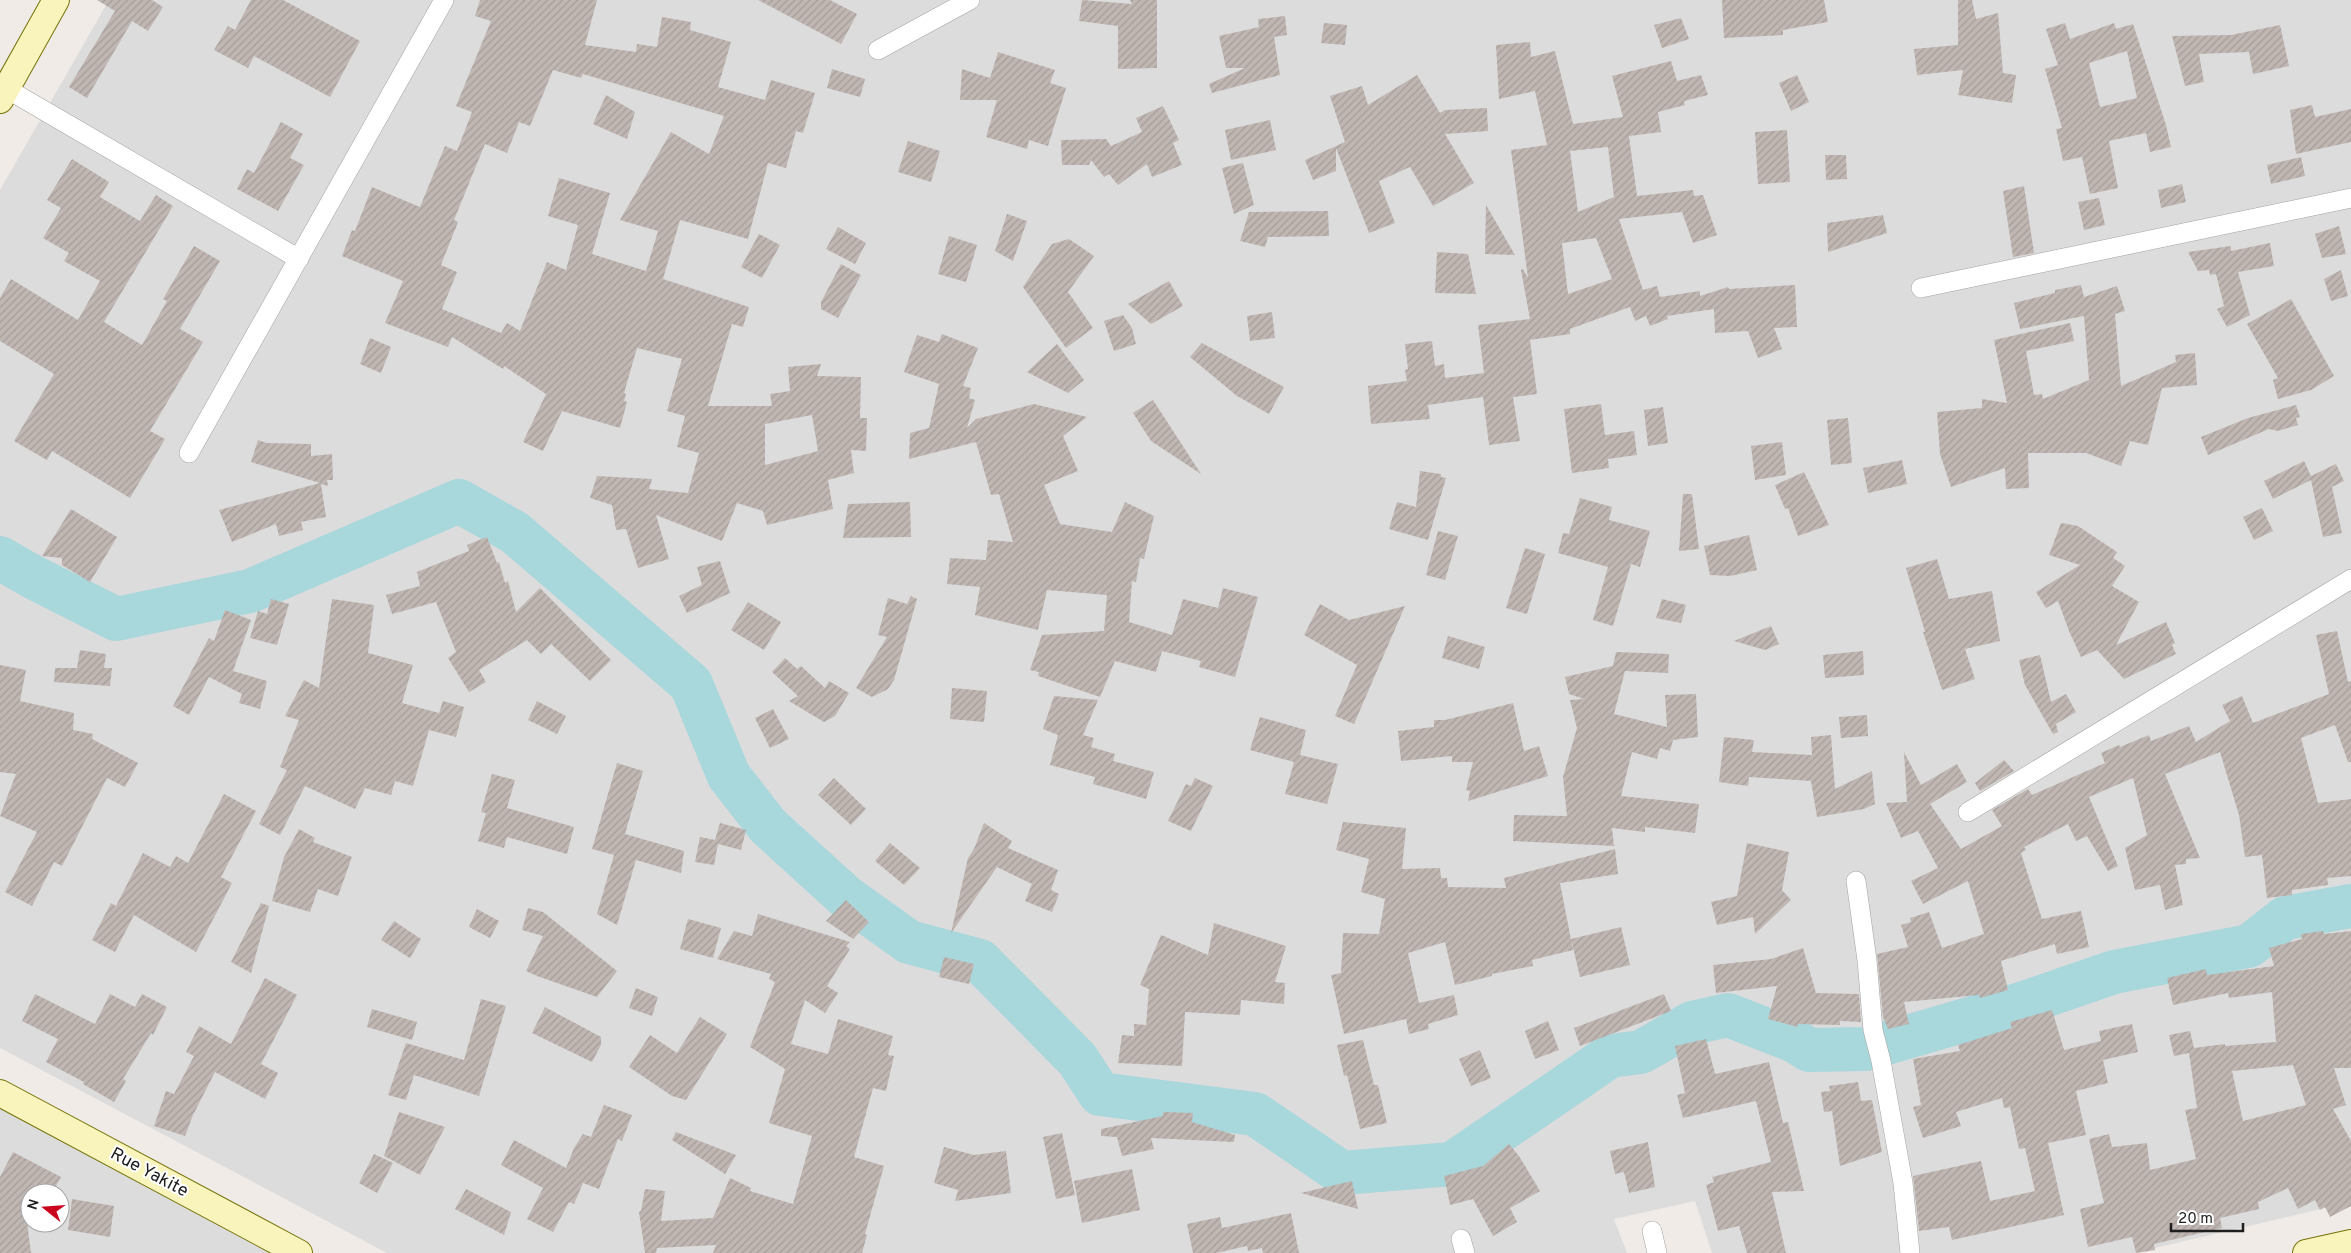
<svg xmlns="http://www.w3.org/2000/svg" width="2351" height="1253" font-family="Overpass,sans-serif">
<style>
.residential{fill:#dddcdd;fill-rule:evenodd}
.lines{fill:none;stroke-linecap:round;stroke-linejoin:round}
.river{stroke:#a8d7dc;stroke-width:44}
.building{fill:url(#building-hatch);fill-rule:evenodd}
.minor-casing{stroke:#a3a3a3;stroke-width:20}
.secondary-casing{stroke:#757408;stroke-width:28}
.minor{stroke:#fff;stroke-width:19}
.secondary{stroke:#f8f4bc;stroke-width:26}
.labels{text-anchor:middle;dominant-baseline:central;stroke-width:4;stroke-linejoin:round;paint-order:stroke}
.street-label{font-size:18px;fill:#1f1f1f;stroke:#fff}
</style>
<defs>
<pattern id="building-hatch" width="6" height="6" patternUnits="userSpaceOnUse" patternTransform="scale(1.25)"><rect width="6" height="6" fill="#c0b7b3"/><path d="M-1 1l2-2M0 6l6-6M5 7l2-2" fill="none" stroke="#a59d9a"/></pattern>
</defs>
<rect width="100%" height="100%" fill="#f0ebe6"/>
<!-- residential -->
<path class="residential" d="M109,0H2351V1202L2134,1253H1712L1695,1201L1614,1219L1627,1253H387L0,1048V190Z
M0,1107L278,1253H0ZM30,1193H60V1223H30Z"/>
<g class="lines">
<!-- river -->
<path class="river" d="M0,558L33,577L116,619L250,591L459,501L514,532L691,684L729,776L768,826L846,897L909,942L980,961L1077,1059L1100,1094L1255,1114L1342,1173L1452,1164L1610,1056L1641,1052L1692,1023L1728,1015L1795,1041L1809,1050L1866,1049L2024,1003L2114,972L2249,946L2285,918L2351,906"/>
</g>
<!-- building -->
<path class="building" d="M97,0H152L163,7L148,31L132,21L87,98L69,87L115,11Z
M251,0H283L360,41L330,97L254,56L248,68L214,50L228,26L235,30Z
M480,0H597L585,45L636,52L637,44L657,47L662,17L691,22L690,30L731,42L718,87L765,100L771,80L815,93L803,133L796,131L786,168L768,163L748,239L680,220L663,279L749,307L743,327L732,324L708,406H772L770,394L790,391L788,367L821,364L817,376L861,377L860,418H867L866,451L851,450L854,473L828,480L833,509L767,525L763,511L737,503L722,541L656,515L669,559L638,568L626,529L616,530L612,505L590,498L597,476L652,479L649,489L688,493L699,453L677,447L685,416L667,411L682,359L637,348L624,393L626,394L624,401L627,402L620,428L562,411L543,451L523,442L546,394L504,366L503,369L452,337L448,347L385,323L403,281L342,256L352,230L355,231L372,187L420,207L445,146L457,151L472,112L456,106L491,21L475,16ZM553,70L581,78L583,74L724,116L709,154L671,132L620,220L658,231L646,271L592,254L610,193L559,178L548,216L578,225L566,270L547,262L520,331L507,323L501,333L442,309L457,272L441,265L458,222L454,220L485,144L507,153L519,122L530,126ZM812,415L818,451L765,465V424Z
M758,0H830L857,14L841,44Z
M1082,0L1132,4L1130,0H1157V68L1118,69V26L1079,21Z
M1722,0H1824L1828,22L1783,30V35L1724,38Z
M1958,0H1972L1976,19L1998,13L2003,73L2016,75L2012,103L1958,95L1963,70L1917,75L1914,49L1958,45Z
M1285,16L1287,35L1274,37L1280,75L1212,93L1209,84L1245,68H1226L1219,36L1259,27L1258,19Z
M1681,18L1689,39L1662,48L1654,25Z
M1324,23L1347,25L1345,45L1321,43Z
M2065,23L2070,39L2114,23L2116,29L2133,24L2166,125L2171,147L2150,152L2146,133L2109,141L2118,188L2090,194L2082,157L2063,161L2056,129L2062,128L2045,69L2058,65L2046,29ZM2127,51L2137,98L2100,107L2089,63Z
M2280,25L2289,66L2253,74L2249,52L2199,54L2204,82L2185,86L2172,36L2231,35Z
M1530,42L1531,57L1555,51L1573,124L1623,117L1612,76L1671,61L1677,81L1701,75L1708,95L1684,101L1685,105L1658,112L1661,132L1629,136L1637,196L1693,190L1694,196L1703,195L1717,235L1693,243L1682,212L1619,219L1643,290L1657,286L1660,297L1700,291V296L1728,287L1729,289L1795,285L1797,327L1774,328L1782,349L1758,358L1748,331L1715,333L1714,309L1667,316L1668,319L1650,326L1646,316L1635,321L1630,307L1570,329V334L1530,340L1537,394L1513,397L1520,441L1489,445L1483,397L1428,405L1430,419L1371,424L1368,386L1407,381L1405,370L1408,369L1405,344L1432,341L1435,366L1444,364L1445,378L1484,373L1478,325L1530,319L1521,270L1523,269L1528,278L1511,150L1547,145L1535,91L1499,99L1496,45ZM1608,147L1614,197L1578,212L1570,151ZM1596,238L1612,279L1568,294L1562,243Z
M998,52L1055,70L1050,83L1066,88L1048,146L1029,140L1027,149L986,137L997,100H960L962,69L990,78Z
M832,69L865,79L860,97L827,88Z
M1417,75L1440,113L1445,110L1487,108L1488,131L1445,134L1474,183L1433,206L1410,167L1379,181L1395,223L1369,233L1336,148V171L1313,180L1305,160L1345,142L1330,96L1362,86L1368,105Z
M1797,75L1809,102L1791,111L1779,83Z
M606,95L635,112L627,139L593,124Z
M2312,105L2315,117L2351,109V142L2296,154L2290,110Z
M1163,106L1179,140L1173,143L1182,165L1152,177L1147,164L1118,185L1109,174L1104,177L1091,160L1089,165H1062L1061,140L1106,139L1111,146L1142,132L1136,118Z
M1270,120L1276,150L1231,160L1225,130Z
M281,122L303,134L290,158L304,165L278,211L237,189L247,169L254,173Z
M1787,130L1790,182L1758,184L1755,132Z
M908,141L940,151L931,182L898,172Z
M1825,155H1846L1847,179L1826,180Z
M2301,157L2305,176L2271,184L2267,165Z
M72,159L109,182L100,197L140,221L156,195L173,206L104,322L142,345L167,301L163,299L194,246L220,261L180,329L203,342L150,431L165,439L130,498L52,451L47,460L14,441L54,374L0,341V298L11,279L78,320L100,281L64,261L69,253L43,238L61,208L47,200Z
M1243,163L1254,205L1234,214L1222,168Z
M2182,184L2186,202L2161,208L2158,190Z
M2024,186L2034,253L2013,257L2003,191Z
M2099,198L2105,225L2084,230L2078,202Z
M1486,205L1515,255L1485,254Z
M1328,211L1329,236L1268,237L1265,247L1240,241L1249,212Z
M1007,214L1027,221L1013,261L995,251Z
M1883,215L1887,233L1828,252L1827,223Z
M2339,226L2346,254L2322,258L2315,234Z
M838,227L866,243L855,264L826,249Z
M759,234L780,245L762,278L741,267Z
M949,236L977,245L966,282L938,274Z
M1069,239L1094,256L1068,292L1093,328L1066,348L1023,287L1052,244Z
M2270,243L2274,266L2238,272L2250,315L2227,327L2217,309L2224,306L2216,274L2210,275L2209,270L2198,271L2188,252L2231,246V251Z
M1437,252L1468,254L1476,294L1435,293Z
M841,264L861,275L838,318L821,309V302Z
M2341,270L2348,296L2331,301L2324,279Z
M1169,281L1183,306L1151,324L1128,304Z
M2081,285L2084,297L2117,286L2125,311L2115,314L2121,386L2176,362L2175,355L2195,353L2197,385L2162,388L2148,445L2130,441L2121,466L2086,453H2028L2029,488L2006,489L2005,468L1951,487L1940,454L1937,412L1982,408V399L2007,403L1994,340L2070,323L2074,341L2026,351L2034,395L2042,394L2043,399L2089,380L2084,316L2020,329L2014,303L2055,293V290Z
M2291,299L2334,376L2311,390L2278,399L2273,380L2278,378L2247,324Z
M1272,312L1275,338L1250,341L1247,316Z
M1123,315L1132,328L1136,344L1114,351L1104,321Z
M942,334L978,348L963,386L971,388L969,398L975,400L967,428L976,419L1034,404L1087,417L1063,436L1078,471L1044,485L1060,524L1112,532L1125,502L1154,516L1144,559L1140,558L1136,582L1132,581L1129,622L1172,635L1183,599L1218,608L1223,588L1258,597L1235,677L1199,667L1201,661L1162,651L1156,672L1115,661L1100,697L1038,676L1039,672L1030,670L1042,635L1104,631L1107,595L1047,590L1038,630L975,615L980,587L947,584L950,558L986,560L988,540L1013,542L999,494L991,495L976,442L909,459L910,433L929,428L939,384L904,372L917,335L939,342Z
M370,338L391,347L381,373L360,364Z
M1202,343L1284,387L1269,414L1237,396L1190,357Z
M1057,344L1084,380L1068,393L1027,372Z
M1153,400L1201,474L1151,441L1133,413Z
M1601,404L1605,435L1634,431L1637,455L1608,459L1609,468L1572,473L1564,409Z
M2296,405L2300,417L2296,418L2298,425L2278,431L2269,429L2208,455L2201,437L2248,418Z
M1663,407L1668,443L1648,446L1644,410Z
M1848,418L1852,463L1831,465L1827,420Z
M258,440L267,443L311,444V456L332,454L333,480H327L328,486L321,484L326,517L301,522L303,530L279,536L276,524L232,542L219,510L320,483L251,462Z
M1782,442L1786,475L1755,480L1751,446Z
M1902,460L1907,484L1868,493L1863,468Z
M2304,461L2311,476L2336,464L2344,481L2332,487L2342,533L2323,537L2311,480L2273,499L2264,481Z
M1420,471L1441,474V477L1446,478L1428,540L1389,529L1397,502L1416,507Z
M1804,472L1829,525L1798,536L1788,508L1785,509L1775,485Z
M1683,494H1692L1699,549L1679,551Z
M1580,498L1612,507L1609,520L1650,531L1640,567L1631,564L1613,626L1593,620L1608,567L1558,553L1563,533L1569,534Z
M910,502L911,537L843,538L848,504Z
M2262,508L2273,531L2254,540L2243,517Z
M71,509L117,537L90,582L62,565V558L42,556Z
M2061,523L2078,526L2117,552L2113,558L2125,566L2112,586L2139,602L2116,645L2166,622L2175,643L2172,645L2176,654L2124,679L2097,650L2081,657L2069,631L2058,601L2046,608L2036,592L2080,565L2049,555Z
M1438,531L1458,536L1445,580L1426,575Z
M1749,535L1757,570L1730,576L1710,575L1704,546Z
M487,537L497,563L499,562L505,583L508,581L516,612L540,588L611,660L590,681L551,644L541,654L527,640L479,670L486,682L469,692L448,658L456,652L436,602L392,614L386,595L420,586L417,572L469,551L467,545Z
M1525,548L1545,554L1527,614L1506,608Z
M1937,559L1949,599L1992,591L2000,641L1965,649L1975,679L1942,690L1923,632H1925L1906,568Z
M720,561L730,593L687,613L679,596L702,585L697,567Z
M911,596L917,599L894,680L888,689L872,697L856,688L887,637L878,635L888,598L907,604Z
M271,599L289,604L277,645L250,638L258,611L267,614Z
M332,599L374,605L368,653L413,665L402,703L439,713L443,701L464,707L456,737L429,730L413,786L395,781L391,795L365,788L355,809L305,786L280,835L259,824L287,770L280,767L299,720L285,716L304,680L319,688Z
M1662,599L1686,605L1681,623L1656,618Z
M748,602L781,622L764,650L731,630Z
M1320,604L1349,620L1405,606L1354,724L1335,716L1357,665L1304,635Z
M225,610L251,620L233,671L267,681L260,709L239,703L242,694L209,677L189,715L173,706L209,638L214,641Z
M1771,626L1779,644L1765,650L1734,641Z
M2337,631L2348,682L2351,681V762H2348L2335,725L2301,738L2318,803L2351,799V876L2327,878L2328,885L2292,890V895L2267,898L2262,855L2245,857L2239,815L2220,752L2165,774L2200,858L2186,859V864L2175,865L2183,905L2165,910L2160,885L2135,890L2125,848L2147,835L2133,778L2089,797L2118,866L2108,871L2087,836L2076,841L2068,824L2024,847L2026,850L2021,853L2042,919L2081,911L2089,947L2057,954L2055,944L2001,961L2008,990L1980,998L1979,995L1904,1002L1909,1024L1888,1029L1883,1017L1877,954L1908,947L1901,925L1911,922L1910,918L1929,912L1942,948L1984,934L1968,881L1923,904L1911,881L1938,868L1918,831L1901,838L1886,803L1907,802L1904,752L1921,785L1957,764L1967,782L1930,804L1961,849L2002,826L1992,810L2028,789L2032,795L2105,763L2101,753L2119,745L2120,747L2149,735L2151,741L2189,726L2196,742L2230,721L2222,705L2242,696L2253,723L2329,694L2316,635Z
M1448,636L1485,647L1479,669L1442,658Z
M80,650L106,654L104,668H112L110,686L54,682L55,668H77Z
M1863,651L1864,675L1825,678L1823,655Z
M1616,652L1669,654L1668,673L1625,671L1614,714L1667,727L1665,695L1696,694L1698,737L1673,740L1670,751L1660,748L1657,759L1632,752L1621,796L1699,804L1695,833L1645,827V832L1612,828L1614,846L1513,841L1514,815L1567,816L1563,777L1577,728L1570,700L1584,699L1569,694L1565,677L1613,666Z
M2040,655L2051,702L2066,694L2076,712L2056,724L2058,732L2053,734L2025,685L2019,660Z
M785,658L797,669L801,666L825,688L829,681L849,693L835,716L824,722L789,701L798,696L772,672Z
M0,665L26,670L20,701L74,713L73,730L93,734L92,739L138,763L125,787L107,778L62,866L54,862L32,906L5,892L37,832L0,816L16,774L0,772Z
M952,688L987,691L984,722L950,719Z
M1054,696L1098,700L1083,735L1094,738L1091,747L1115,754L1113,761L1154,772L1146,799L1093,784L1095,777L1050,765L1058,735L1043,729Z
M537,701L566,716L557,734L528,720Z
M1513,703L1524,751L1539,746L1548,776L1468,801L1470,791L1466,790L1473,762H1452V756L1401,761L1398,731L1434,727V720H1445Z
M773,709L789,739L770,748L755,718Z
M1867,715L1868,736L1841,738L1839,717Z
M1260,717L1306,730L1300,755L1338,764L1327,804L1285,794L1294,762L1250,750Z
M1831,735L1835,789L1872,771L1875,804L1864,809L1817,817L1811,781L1749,777L1748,786L1719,782L1724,737L1754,740L1752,752L1812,755L1811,737Z
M2004,760L2014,771L1980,791L1975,783Z
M617,763L643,771L625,834L684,851L681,873L636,860L617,925L597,914L614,855L592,849Z
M492,774L515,780L507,808L574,827L567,854L507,837L504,848L478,841L486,813L481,812Z
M834,778L866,809L851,825L818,795Z
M1195,778L1213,786L1191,831L1168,821L1186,784L1191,786Z
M224,794L256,811L221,877L232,883L196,952L134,915L115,952L92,940L111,903L116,906L143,853L170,867L176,856L188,863Z
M1343,822L1406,828L1402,869L1440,868L1441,878H1447L1448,887L1506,888L1504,878L1615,849L1618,874L1560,883L1573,950L1532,960L1533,966L1492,974V976L1455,985L1445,942L1408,953L1419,1003L1454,995L1458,1015L1428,1024L1429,1029L1409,1034L1406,1019L1344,1034L1331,975L1341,973L1343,933L1379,934L1385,899L1361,892L1369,859L1336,850Z
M720,823L746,830L741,850L718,844L714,865L695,862L700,837L715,840Z
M984,823L1012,841L1008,848L1058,870L1051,890L1059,894L1052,912L1025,901L1032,884L997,867L951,933L968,858L974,849Z
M299,829L315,838L313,842L352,857L338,896L318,889L310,912L272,901L284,857Z
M890,843L920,868L904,885L875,861Z
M1747,843L1789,852L1782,890L1791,900L1755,934L1753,917L1717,925L1711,902L1737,896Z
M846,900L869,922L853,939L826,921Z
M261,903L269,906L251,973L231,962Z
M528,908L543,912L617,971L597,997L537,976L526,971L543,936L522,930Z
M477,909L499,921L490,938L469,927Z
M758,914L850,942L846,946L850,949L827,986L838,993L825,1013L805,1000L791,1044L828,1054L838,1019L893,1036L888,1055L894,1056L886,1091L873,1088L854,1157L884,1166L865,1234L867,1235L862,1253H713L716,1245L657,1248L656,1253H645L639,1212L641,1211L645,1189L665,1191L661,1221L713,1218L730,1178L751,1188L750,1191L793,1204L812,1136L769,1123L785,1069L750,1047L775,982L769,979L771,974L717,959L734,931L752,936Z
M688,919L721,928L713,958L680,949Z
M394,921L421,939L410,958L381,940Z
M1214,923L1286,946L1275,982L1285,983L1284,1004L1241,1000L1240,1015L1185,1012L1182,1066L1118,1063L1122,1035L1134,1036V1024L1146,1025L1149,989L1140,985L1161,935L1208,955Z
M1621,927L1630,965L1580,977L1571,939Z
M2323,931L2324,934L2351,931V1068H2334L2346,1105L2333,1109L2351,1141V1206L2330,1217L2325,1207L2320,1210L2315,1200L2298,1209L2288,1188L2258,1202L2259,1209L2220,1218L2222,1228L2154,1244L2155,1250L2136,1253L2132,1237L2088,1247L2080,1209L2104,1203L2089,1139L2109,1134L2112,1147L2147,1143L2150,1170L2196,1159L2185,1110L2197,1108L2189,1053L2174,1056L2169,1035L2190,1031L2194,1048L2225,1044V1046L2276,1042L2272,992L2229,998L2228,993L2173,1005L2167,978L2206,969L2207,975L2274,966L2269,948L2302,939L2301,934ZM2293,1065L2306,1105L2243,1121L2232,1071Z
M1803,948L1816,993L1859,994L1861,1022L1840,1021V1025L1798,1024V1027L1768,1019L1777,986L1716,993L1713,965L1771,959Z
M944,957L974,964L969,984L939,977Z
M265,978L297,995L261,1064L278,1073L265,1099L215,1072L193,1115L185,1136L154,1126L166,1091L174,1094L194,1056L186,1052L199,1026L231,1044Z
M636,988L658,997L652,1016L629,1008Z
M35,994L95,1024L110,994L135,1007L142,994L167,1007L153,1035L151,1033L123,1079L126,1081L114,1102L83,1084L84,1082L46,1062L58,1039L22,1021Z
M1664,994L1671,1011L1580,1046L1574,1028Z
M481,999L506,1006L479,1096L414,1075L406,1100L388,1095L406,1043L464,1060Z
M545,1007L601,1037V1045L592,1062L532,1033Z
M372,1009L417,1022L412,1040L367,1027Z
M2052,1010L2064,1050L2101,1041L2099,1031L2132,1024L2138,1052L2103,1060L2108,1083L2076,1091L2086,1135L2048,1143L2064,1215L1952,1240L1949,1227L1919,1231L1913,1176L1981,1161L1990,1201L2035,1191L2025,1148L2019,1149L2010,1107L2004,1108L2002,1098L1956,1112L1961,1126L1923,1138L1913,1107L1921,1105L1913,1059L1960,1051L1958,1045L2012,1028L2010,1022Z
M700,1017L727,1034L686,1100L672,1096L629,1067L650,1035L677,1053Z
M1548,1021L1559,1050L1535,1059L1525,1031Z
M1706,1039L1715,1074L1769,1062L1783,1123L1788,1122L1804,1191L1772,1192L1786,1253H1747L1739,1226L1718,1231L1706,1185L1714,1182L1712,1177L1771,1162L1756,1101L1683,1118L1677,1095L1685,1093L1675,1046Z
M1363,1040L1374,1085H1378L1387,1123L1360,1129L1347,1075L1344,1076L1337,1045Z
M1480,1050L1491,1078L1471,1086L1459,1059Z
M1858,1082L1861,1101L1872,1100L1882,1152L1840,1166L1832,1111L1824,1112L1821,1092L1830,1091L1829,1086Z
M604,1105L632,1115L622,1141L618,1139L599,1189L583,1183L574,1204L569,1202L553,1232L527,1219L543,1188L501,1165L514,1140L566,1168L574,1148L583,1134L591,1137Z
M399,1112L445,1127L420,1175L384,1156Z
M1163,1112L1193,1113L1192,1122L1235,1135L1234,1142L1151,1138L1154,1149L1122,1156L1117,1137L1101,1136V1129L1163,1116Z
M676,1132L736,1155L725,1174L672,1140Z
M1062,1133L1075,1195L1056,1199L1043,1137Z
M1648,1142L1655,1187L1629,1193L1624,1172L1615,1174L1610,1151Z
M1509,1144L1519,1156L1540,1191L1510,1208L1517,1222L1493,1236L1473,1199L1450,1205L1444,1176L1483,1166Z
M944,1147L974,1155L1006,1151L1011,1193L955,1201L958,1190L934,1183Z
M13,1152L61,1177L52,1193H30V1201L24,1198L31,1253H0V1177Z
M374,1154L393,1163L377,1193L359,1183Z
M1132,1169L1140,1210L1082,1223L1074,1181Z
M1352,1181L1358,1209L1301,1193Z
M466,1189L511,1212L504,1235L455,1209Z
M72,1199L114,1206L110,1237L68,1230Z
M1291,1213L1299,1253H1263L1262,1248L1248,1251L1247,1246L1216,1253H1193L1187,1224L1220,1217L1222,1228Z"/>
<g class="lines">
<!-- minor casing -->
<g class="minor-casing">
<path id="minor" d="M878,50L970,0
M7,89L299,259
M1921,288L2351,198
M189,453L444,0
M1968,812L2351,579
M1856,881L1867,960L1873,1030L1881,1061L1903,1183L1910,1253
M1652,1231L1657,1253
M1461,1239L1465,1253"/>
</g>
<!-- secondary casing -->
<g class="secondary-casing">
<path id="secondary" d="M0,100L56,0
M0,1093L299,1253
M2306,1253L2351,1243"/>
</g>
<!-- minor -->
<use href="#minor" class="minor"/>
<!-- secondary -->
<use href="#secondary" class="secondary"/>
</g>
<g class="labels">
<!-- street labels -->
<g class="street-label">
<text transform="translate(149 1173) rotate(28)">Rue Yakite</text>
</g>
</g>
<!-- north arrow -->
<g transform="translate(45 1208) rotate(287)"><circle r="24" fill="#ffffff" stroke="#a5a5a5"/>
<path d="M0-4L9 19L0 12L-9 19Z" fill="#c9061d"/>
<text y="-8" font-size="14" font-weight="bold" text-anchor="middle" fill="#1f1f1f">N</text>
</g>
<!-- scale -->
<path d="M2171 1223v8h72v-8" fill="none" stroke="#1f1f1f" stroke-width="2.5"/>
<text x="2178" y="1223" font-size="15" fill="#1f1f1f" stroke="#ffffff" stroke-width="4" paint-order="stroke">20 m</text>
</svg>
